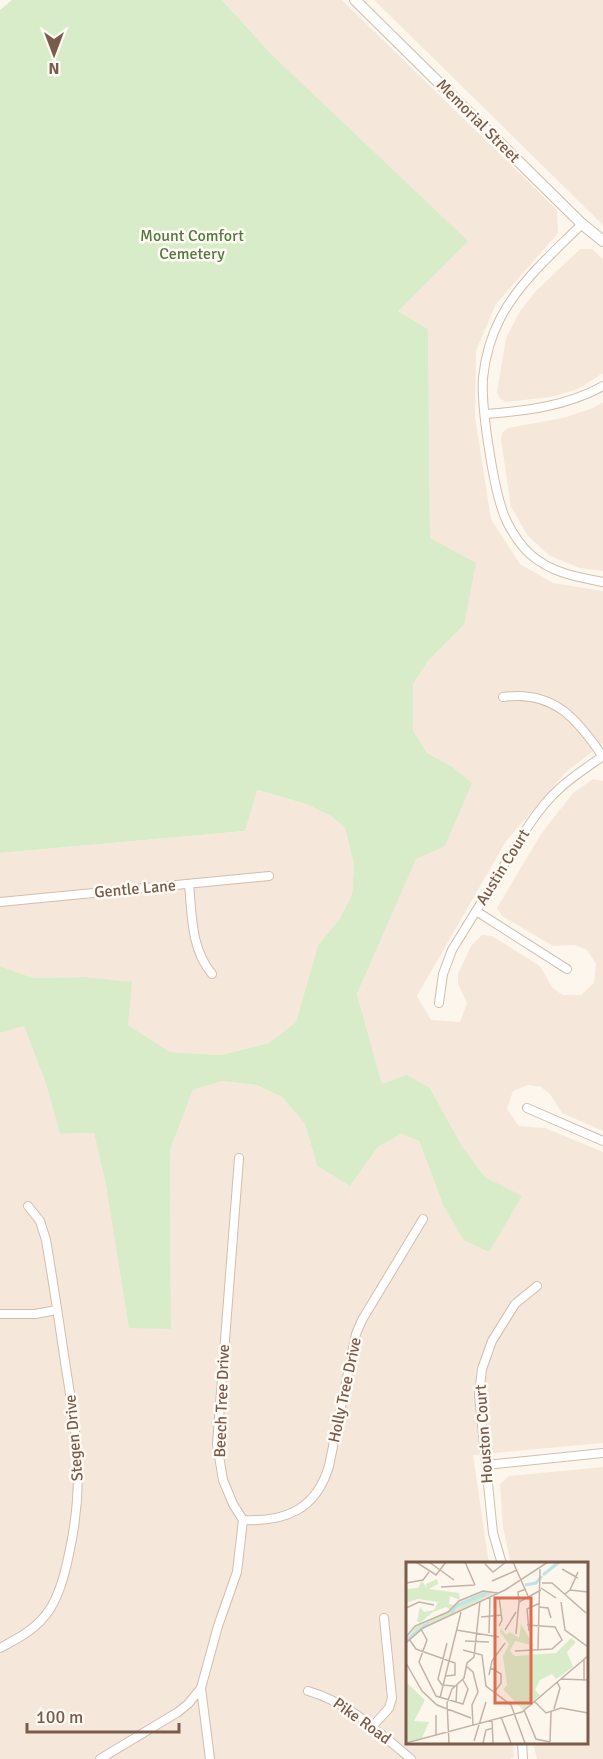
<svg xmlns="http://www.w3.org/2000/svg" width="603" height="1759" font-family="Signika,sans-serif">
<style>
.residential{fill:#f5e8da}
.green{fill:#d8ecc9}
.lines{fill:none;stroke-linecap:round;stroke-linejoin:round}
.minor-casing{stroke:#d1beb0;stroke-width:10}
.tertiary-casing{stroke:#d1beb0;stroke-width:12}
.minor{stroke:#fff;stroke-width:8}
.tertiary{stroke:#fff;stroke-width:10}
.labels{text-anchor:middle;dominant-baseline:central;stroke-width:5;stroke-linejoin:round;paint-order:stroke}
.street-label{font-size:16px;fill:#7a5c4d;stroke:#fffaf3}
.park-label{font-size:16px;fill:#537a41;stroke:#fffaf3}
.inset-river{fill:none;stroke:#bfe3e8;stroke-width:3}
.inset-road{fill:none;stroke:#c5b3a7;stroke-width:1.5}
.view{fill:#dc6d51;fill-opacity:0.15;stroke:#dc6d51;stroke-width:3}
.inset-edge{fill:none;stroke:#7a5c4d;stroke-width:3}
</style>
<rect width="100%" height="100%" fill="#fdf6ec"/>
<!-- residential -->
<path class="residential" d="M222,0H342L557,210L558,233L496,304L476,351L475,417L491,519L520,564L553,583L603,591V743L565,773L506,841L417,996L431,1020L460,1022L467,1003L458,984V974L471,946L482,935L492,936L540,966L552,987L562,995H581L594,983L596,964L587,950L575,945L553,946L502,916L497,908L541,834L573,793L593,779L603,781V1131L562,1113L550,1094L541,1087L528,1085L513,1091L507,1109L519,1126L545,1128L603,1152V1443L473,1455L489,1564H408V1742L513,1743L514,1756L510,1759H0V1033L24,1025L45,1081L60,1134L94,1133L106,1185L171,1329L170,1150L193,1090L222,1081L256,1085L282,1097L305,1124L317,1166L350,1186L378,1147L401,1134L419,1141L443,1205L521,1196L485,1177L462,1146L430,1088L382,1084L357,994L416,858L445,845L451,766L427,753L413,730V684L428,661L464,625L430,538L428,329L398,311L273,56Z
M374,0H603V225Z
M580,249H592L603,259V373L578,389L551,397L506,402L500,399L497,392L506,338L520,311L536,291Z
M603,402V571L580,568L550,556L528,536L511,507L501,440L502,433L508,428L563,418L593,408Z
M256,790L306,804L331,816L345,828L354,865L352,895L339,920L318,945L296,1022L269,1043L221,1055L170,1052L128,1025L83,977L33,978L0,966V853L245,831Z
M603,1467V1759H537L533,1743L586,1742V1564H511L503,1528L500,1484L509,1476Z"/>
<!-- green -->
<path class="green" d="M12,0H222L273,56L468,241L398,311L428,329L430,538L476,563L464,625L428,661L413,684V730L427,753L451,766L472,783L445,846L416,859L357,994L382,1084L407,1075L430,1088L462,1146L485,1177L522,1196L489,1252L464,1240L443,1205L419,1141L401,1134L378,1147L350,1186L317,1166L305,1124L282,1097L256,1085L222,1081L193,1090L170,1150L171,1329L129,1328L106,1185L94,1133L60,1134L45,1081L24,1026L0,1033V966L33,978L83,977L132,982L128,1025L170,1052L221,1055L269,1043L296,1022L318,945L339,920L352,895L354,865L345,828L331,816L306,804L257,790L245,831L0,853V10Z"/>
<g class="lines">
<!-- minor casing -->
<g class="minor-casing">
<path id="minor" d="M582,224C553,253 520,281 501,317C491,336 485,358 483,378C481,408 494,496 507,522C513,534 521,546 531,555C552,573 577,577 603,582
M486,414C526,411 567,406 603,386
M503,697C553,690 577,718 603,757
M189,884C192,916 191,949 212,974
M0,902L269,876
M476,911L567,969
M439,1003L443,974L452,950L529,825C552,790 570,779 603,756
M527,1108L603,1141
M0,1314H35L57,1310
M486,1465L603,1453
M243,1520C285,1522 316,1510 329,1466L356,1334L362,1320L423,1219
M502,1564L493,1533L479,1395L482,1369L492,1341L515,1304L537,1286
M0,1648C19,1638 38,1628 50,1609C61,1591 66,1569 70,1549C85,1479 76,1431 65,1362C59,1321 53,1281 46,1240L40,1221L28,1206
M201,1688L210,1759
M308,1691C350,1703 378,1732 411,1759
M372,1727L389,1708L392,1698L384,1618
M522,1742L523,1759
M100,1759L178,1712L188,1704L201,1688L218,1626L237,1572L243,1520L233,1504L223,1480L217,1444L239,1158"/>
</g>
<!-- tertiary casing -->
<g class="tertiary-casing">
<path id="tertiary" d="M355,0L582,224L603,241"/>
</g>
<!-- minor -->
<use href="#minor" class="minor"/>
<!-- tertiary -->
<use href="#tertiary" class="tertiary"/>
</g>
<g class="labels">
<!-- street labels -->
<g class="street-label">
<text transform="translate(478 121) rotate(45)">Memorial Street</text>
<text transform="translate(503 867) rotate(-58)">Austin Court</text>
<text transform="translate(135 889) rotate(-5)">Gentle Lane</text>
<text transform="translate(345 1390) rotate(-78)">Holly Tree Drive</text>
<text transform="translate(222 1401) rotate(-88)">Beech Tree Drive</text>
<text transform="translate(484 1434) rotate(-94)">Houston Court</text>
<text transform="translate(74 1438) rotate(-95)">Stegen Drive</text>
<text transform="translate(362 1721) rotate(36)">Pike Road</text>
</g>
<!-- park labels -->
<g class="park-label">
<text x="192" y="236">Mount Comfort<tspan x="192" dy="18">Cemetery</tspan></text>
</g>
</g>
<!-- overview -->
<g transform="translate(406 1562)">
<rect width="182" height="182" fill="#fdf6ec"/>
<path d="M31,17L32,22L23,27L53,31L54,38L44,34L43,42L48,43L76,30H91L8,70L0,80L9,65L45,48L40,45L27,50L14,61L11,59L14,45L18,50L28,48L32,40L12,37L0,41V27L12,26L16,19L21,26L20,22ZM115,62L128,84L109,79L104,89L109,94L150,91L165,76L170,80L161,90L167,105L150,117L146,112L134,118L129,128L134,133L117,148L97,127L101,123L97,94L103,82L94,70L95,66L100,73L104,70L113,76ZM0,120L19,138L8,159L23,160L16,176L0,180Z" fill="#d8ecc9"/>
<path class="inset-river" d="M137,13L153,0M119,23L130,21L136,14M45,51L50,44L81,31M0,78L23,61"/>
<path class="inset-road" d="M10,0L30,13L40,0M23,0L48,18M59,0L69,23M107,0L122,34M79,2L87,10L100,0M156,7L172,16M86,19L111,8M0,21L17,18L23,10M136,21H146L180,51M35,25L69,23M135,26L150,36M164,28L172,10M159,32L164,28L182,30M113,40L112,30L120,27M155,40L159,68L182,85M133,45L142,46L145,56M0,46L13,40L28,43M75,55L96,53M93,64L96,58L93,35M15,67L21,78L13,100L30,134L57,142L62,127L57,118M50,68L93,75M99,68L110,50M123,69L121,47L134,41M83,71L84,35M110,72L113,40L135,28M0,75L9,64L42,50L53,39L77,29L92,31M3,77L10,87L49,101V113L40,114M59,79L83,80M0,81L17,66L99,28L142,0M41,81L32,117L36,123L48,124M132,87L134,7M57,88L76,93L80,124L105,143L119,181M109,89L146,87L156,78L149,65L121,63M178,98V119M0,101L16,129L31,143L65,156M60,104L67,110L72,130L66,143L67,163M85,106L95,112V121L90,128M83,113L86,99L99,81M155,117L182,118M34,136L55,50M128,139L140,151L155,146L182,151M50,141L51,122M148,147L154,126L151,120M118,148L130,177L144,180M30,153V173M95,155L105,181M86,158L87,181M68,179L80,140M144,180L145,150M0,181L116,150L182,94M43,181L41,141L46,127L58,116L61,101L68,95L74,39M77,181L80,168L87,166"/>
<path class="view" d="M89,36H125V141H89Z"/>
<rect width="182" height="182" class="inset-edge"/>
</g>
<!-- north arrow -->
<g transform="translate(54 54) rotate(180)" stroke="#fffaf3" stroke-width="4.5" paint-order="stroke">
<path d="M0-4.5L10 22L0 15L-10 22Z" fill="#7a5c4d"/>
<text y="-9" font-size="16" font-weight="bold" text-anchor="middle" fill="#7a5c4d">N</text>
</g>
<!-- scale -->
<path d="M27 1723v9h152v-9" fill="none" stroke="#7a5c4d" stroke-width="3"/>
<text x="36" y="1723" font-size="18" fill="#7a5c4d" stroke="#fffaf3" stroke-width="4.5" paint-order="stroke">100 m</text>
</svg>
